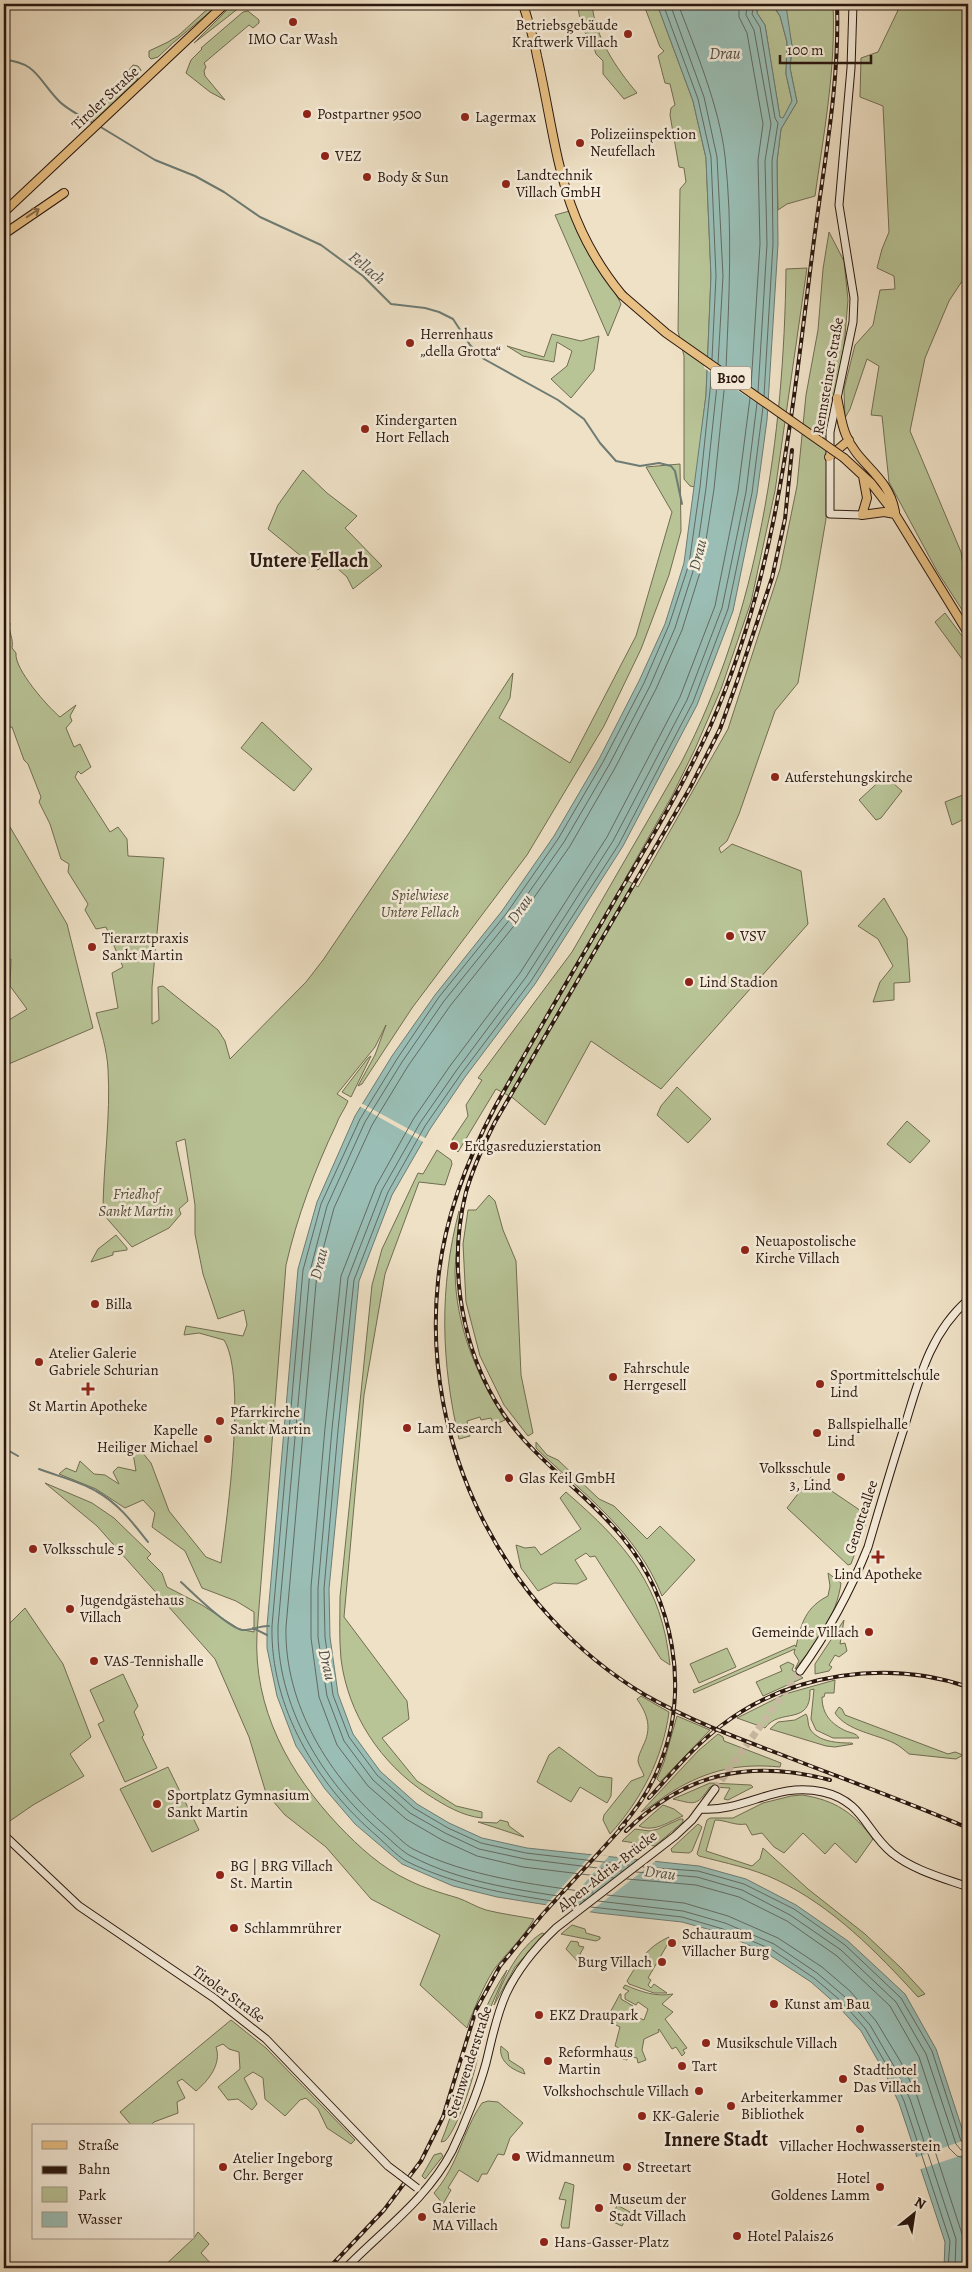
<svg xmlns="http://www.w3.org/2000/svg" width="972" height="2272" font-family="Alegreya,serif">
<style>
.green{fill:#b8c396;stroke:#716d52}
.water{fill:#9abeb5;stroke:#6d7b73;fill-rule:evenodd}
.pier{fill:#efe1c6}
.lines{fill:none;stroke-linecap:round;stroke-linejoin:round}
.shore{stroke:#626a62;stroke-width:1}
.stream{stroke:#6d7b73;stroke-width:2}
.secondary-tunnel{stroke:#c8b9a1;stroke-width:7;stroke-dasharray:7 3.5;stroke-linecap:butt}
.secondary-casing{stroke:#2a170f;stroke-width:9}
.primary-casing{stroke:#2a170f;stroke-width:10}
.secondary{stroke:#f5ecda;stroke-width:7}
.primary{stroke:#e8c083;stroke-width:8}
.rail-casing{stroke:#2a170f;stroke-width:4}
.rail{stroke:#f5ecda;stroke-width:2;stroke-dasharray:5.5;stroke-linecap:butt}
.secondary-bridge-casing{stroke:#2a170f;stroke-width:9;stroke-linecap:butt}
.primary-bridge-casing{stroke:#2a170f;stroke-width:10;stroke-linecap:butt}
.secondary-bridge{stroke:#f5ecda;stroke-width:7}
.primary-bridge{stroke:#e8c083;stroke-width:8}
.oneway{stroke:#896c49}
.poi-dot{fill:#8f2418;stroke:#f5ecda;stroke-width:2}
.labels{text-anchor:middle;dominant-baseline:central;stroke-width:5;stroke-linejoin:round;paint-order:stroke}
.shield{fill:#f5ecda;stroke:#67574c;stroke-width:1}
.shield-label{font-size:14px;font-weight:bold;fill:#2a170f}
.poi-label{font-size:15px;fill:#2a170f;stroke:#f5ecda;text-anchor:start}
.street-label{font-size:15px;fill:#2a170f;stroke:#f5ecda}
.park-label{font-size:15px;font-style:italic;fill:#554b38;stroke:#f5ecda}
.water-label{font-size:16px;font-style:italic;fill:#515149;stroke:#f5ecda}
.district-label{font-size:20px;font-weight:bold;fill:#2a170f;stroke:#f5ecda}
</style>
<rect width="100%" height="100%" fill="#efe1c6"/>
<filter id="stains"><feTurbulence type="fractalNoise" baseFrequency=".004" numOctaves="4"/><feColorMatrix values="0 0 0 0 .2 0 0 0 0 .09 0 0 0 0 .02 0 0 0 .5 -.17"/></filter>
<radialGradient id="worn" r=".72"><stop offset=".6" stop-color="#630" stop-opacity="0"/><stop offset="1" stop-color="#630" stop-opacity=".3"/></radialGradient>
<!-- green -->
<path class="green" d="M213,4H219C198,23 177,38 158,57L151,59L149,57V51L168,42L179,35Z
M233,4H244L194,43Z
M577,4H592C595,37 616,68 637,93L624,99L603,74V61L596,54L591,38C580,33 580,15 577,4Z
M657,4L693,101L706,158L711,276L706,395L695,487L690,486L684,479V356L678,331L680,189L686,182L684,168L679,167L670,115L671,108L675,105L670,84L665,83L658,56L664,51L660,47L645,8Z
M784,4H833C836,68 824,132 815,196L787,204L778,210L777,161L781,129L797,102L790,68L792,46Z
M901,4H968V272L949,301L925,358L910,431L961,552L964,573L968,574V619L937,571L889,482L882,416L871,415L879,366L867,359L850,409L845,418L844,389L855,345L873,325L880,290L895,289L894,276L877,268L882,249L889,232L883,106L860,97L861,58L878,52Z
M757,7L775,9L780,16L787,42L786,74L792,101L783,119L780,118L765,25L757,13Z
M248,11L259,20V23L253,28L249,25L204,63L206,67L204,71L205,76L225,100L210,92L186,73L191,60L202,49L201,48L243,12Z
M133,65L138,66L141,70L137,80L94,121L89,117Z
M573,210L621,304L608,336L555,215Z
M829,232L844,261L848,300L844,347L827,431L826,519L798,683L775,711L739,814L727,841L719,848L721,853L732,844L801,871L808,924L661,1089L591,1041L545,1125L513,1098L496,1089L458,1152L454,1148L456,1145L452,1140L468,1116L466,1105L482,1080L478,1078L572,952L681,763C759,612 784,437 786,269L807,268L775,491L751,602L721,689L695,749L672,796L625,879L638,887L728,729L780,569L797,486L806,395L818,330L823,269Z
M552,334L581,341L599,336L594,370L571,398L551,379L567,366L572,351L557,342L554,362L523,356L507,346L544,357Z
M680,464L681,531L669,575L641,649L604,726L527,855L412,1008L362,1084L358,1086L375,1055L386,1025L375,1047L337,1094L348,1101C345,1109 339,1116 336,1125C315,1169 297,1217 286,1265L257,1633C253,1709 289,1773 339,1826C359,1847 382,1868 408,1880C424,1888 441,1893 458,1898C467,1901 476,1907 486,1910C502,1914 518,1916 534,1919C523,1938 506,1953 493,1971C482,1989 474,2009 467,2028L420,1985L440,1935L371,1899L326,1847L285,1815L266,1793L249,1737L215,1659L97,1526L45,1483L92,1503L114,1518L151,1554L147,1558L162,1573L167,1587L202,1605L239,1629L254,1632V1612L236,1601L202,1588L185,1551L152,1527L155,1513L143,1500L125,1508L96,1489L59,1474L66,1468L76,1472L80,1461L94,1474L105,1475L119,1484L113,1472L118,1467L136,1471L133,1453L142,1452L151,1463L169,1511L206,1557L221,1563C227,1516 247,1377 224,1340L199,1333L184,1335L186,1326L243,1336L247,1325L244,1310L218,1319L203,1274L195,1234V1205L185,1139L176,1142L188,1201L179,1209L181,1214L169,1228L132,1247L103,1214C103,1166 111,1116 108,1069C107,1050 101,1031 96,1013L118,1008L112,973L123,967L106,927L96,929L85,910L88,904L68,872L69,864L61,859L50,824L39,802L41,797L28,764L24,760L12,727H9L4,714V619L10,623C8,632 14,639 12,648L16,653C14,669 48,707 60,717L76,705L70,716L72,721L66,728L74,747L80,744L91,767L81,774L78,771L75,777L110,832L118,827L127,839L128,856L164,858L152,987V1024L159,1020L158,987L163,986L218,1030L225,1041L230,1059L306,982L323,960L409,833L513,673L510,698L499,718L570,763L636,636L672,512L646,467Z
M303,470L327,493L357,516L345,528L382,566L353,589L347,577L327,559L318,570L268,529L278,505Z
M945,613L968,644V667L935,622Z
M262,722L312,769L294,791L241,748Z
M885,776L902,791L881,818L876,820L859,800Z
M968,793V817L952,825L945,802Z
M4,825L10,827L67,924L93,1028L4,1066V1023L27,1009L10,986L11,959H4Z
M884,898L907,938L910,982L894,983V1000L873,1002L880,982L893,966L878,939L858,926Z
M371,1056L351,1097L342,1092L368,1058Z
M677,1087L711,1119L688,1143L657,1115L661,1106Z
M907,1121L930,1141L910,1163L887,1144Z
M437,1150L451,1160L452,1164L445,1185L419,1182L385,1274L364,1395L344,1617L407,1701L409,1719L382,1738L417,1781L456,1806L482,1812V1818C462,1816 444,1805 427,1794C380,1763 348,1714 341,1659C339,1639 340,1618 340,1597L372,1285L382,1249L418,1173L423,1174Z
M489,1195L495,1201L503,1230L516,1261L521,1375L533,1433L528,1436L504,1405L480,1356L466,1302L463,1244L468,1210H476Z
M459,1211C461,1221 455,1257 455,1272C456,1326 476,1375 505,1420L494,1425L491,1418L481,1420L480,1417L467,1421L470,1436L459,1439C441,1362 439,1288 459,1211Z
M116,1235L127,1248V1250L113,1252V1255L91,1262L98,1249Z
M536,1442L547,1455L558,1460L599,1499L614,1506L647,1539L660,1526L695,1560L662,1596C637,1532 583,1494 536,1448Z
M811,1477L867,1515V1520L851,1564L848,1565L787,1508Z
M566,1492C626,1544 662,1585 670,1665L661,1659L595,1556L590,1557L586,1553L575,1560L587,1579L577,1584L554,1583L538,1591L521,1568L516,1545L525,1548L535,1547L541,1555L581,1529L560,1498Z
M828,1573L841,1583C837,1615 816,1644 795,1669L799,1661L794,1653L795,1649L694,1693L693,1690L795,1645L796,1647C801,1623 806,1607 828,1596L830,1586Z
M25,1608L63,1664L91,1737L70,1754L84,1776L33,1805L7,1823L4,1820V1629Z
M844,1620L840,1644L845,1643L847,1651L839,1657L835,1655L829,1665L832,1667L829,1671L815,1674V1664Z
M727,1648L736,1667L699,1683L690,1664Z
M788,1662L794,1665L792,1670L803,1678L763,1696L756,1682L782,1671L780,1666Z
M123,1674L138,1706L134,1712L144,1735L142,1737L157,1768L125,1782L98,1724L104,1721L90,1690Z
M835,1680L834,1693H825L824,1697H822C822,1714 831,1724 846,1731C851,1733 856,1733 859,1738H833L816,1730L811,1719L814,1689L810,1690C811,1727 780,1707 765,1728L737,1718L785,1694Z
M641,1696L669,1712C663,1758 641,1800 610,1834L603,1820L604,1815L631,1781L644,1776C643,1771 639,1767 638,1761C638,1756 641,1751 643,1746C652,1728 648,1715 637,1699Z
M839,1707L842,1709L845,1715L948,1754L955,1752L963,1755L956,1759L909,1754C904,1750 900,1746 894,1743C876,1734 847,1731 835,1713Z
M806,1714C809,1718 807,1724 810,1729C818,1742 838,1743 852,1743L853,1744L835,1747L826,1746L770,1729L778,1722L795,1720Z
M677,1716L710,1730L660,1782L657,1779L664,1762Z
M718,1734L723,1737L724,1741L781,1763L780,1767C739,1763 708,1770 673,1791C662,1797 652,1807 641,1812L698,1751Z
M559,1747L598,1776L612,1778L611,1796L607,1803L580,1787L571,1802L537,1782L549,1755Z
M168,1767L199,1830L152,1852L120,1789Z
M710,1783L751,1785L753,1787L728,1800L724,1799L730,1788L710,1787C696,1807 695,1804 673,1799Z
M802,1795C835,1800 854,1813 873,1839L856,1863L835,1843L825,1854L803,1833L784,1853L774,1847L762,1833L752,1835L746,1824C735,1826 726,1820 715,1820L706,1851L752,1866L760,1859L763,1848L808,1889L865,1934L901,1968L925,1994L918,1997C877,1952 832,1906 777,1880C752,1868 725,1863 699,1856L697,1854L707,1820L710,1818H733L763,1803L791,1796Z
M663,1805L674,1809L683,1816C670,1821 654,1833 639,1826Z
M680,1819H683V1822L655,1846L622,1841L635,1829L650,1831L658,1829Z
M500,1820L508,1822L509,1826L524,1837L478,1822L497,1823Z
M698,1824L702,1827L692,1851L689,1853L672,1852L671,1849Z
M572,1925L585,1929L586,1933L600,1937V1939L596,1941L561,1934Z
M542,1933L545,1934L515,1967L494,2005C502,1980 519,1947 542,1933Z
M669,1937L666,1947L648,1978L651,1980L648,1985L651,1988L654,1984L667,1993H654L629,1984L627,1981C639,1961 647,1947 669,1937Z
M571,1941L578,1942L579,1946L584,1947L580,1954L584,1959L582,1966L566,1949Z
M507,1970L481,2029L478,2039H480C480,2060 460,2126 445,2141L441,2142C465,2084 471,2022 507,1970Z
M625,1985C642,1992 655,1997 673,1994L662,2004L673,2012L665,2019L687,2048L683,2050L685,2053L682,2056L676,2047L672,2049L659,2029L658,2030L659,2032L644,2039L642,2050L646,2060L638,2063L637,2058L628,2056L627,2060L616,2057L619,2048L615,2046L620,2027L606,2020L620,1994H621V1999L633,2006L629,2015L637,2021L639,2018L644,2020L648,2009L638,2002L636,2005L625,1999V1994L629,1991L623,1988Z
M231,2020L266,2048L355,2140L351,2144L327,2128L318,2109L306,2098L300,2100L285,2116L265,2099L263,2078L253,2072L244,2078L257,2104L252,2110L238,2099L228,2100L218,2087L240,2069L239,2052L229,2049L223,2044L216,2047C222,2064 208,2081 196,2091L182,2079L177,2082L185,2098L177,2102L178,2113L154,2122L150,2126H132L120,2112Z
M501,2046L508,2052L509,2060L523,2069L525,2074C512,2070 498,2061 501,2046Z
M488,2101L498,2102L523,2123L510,2138L504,2155L498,2154L487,2174H482L478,2182L459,2170L448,2188L451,2190L443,2204L434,2193C459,2164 462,2132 482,2103Z
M441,2153L443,2156L425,2179L422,2176L434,2155Z
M565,2182L574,2185L569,2228H562L561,2225L566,2200L559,2199Z
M617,2205L630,2212L622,2226L611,2221Z
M198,2232L209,2244L201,2253L215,2268H162L194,2238Z"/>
<!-- water -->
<path class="water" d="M657,4H784L786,6L792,46L790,68L797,102L781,129L777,161L778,244L767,420L757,494L733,611L697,705L623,846L535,984L465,1077L430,1129L392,1195L359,1281L329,1589L330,1637L338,1694L353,1734L380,1771L417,1804L449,1823L482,1838L527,1848L699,1866L746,1879L796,1905L848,1941L905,1994L936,2049L968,2147V2268H944L945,2242L899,2103L885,2073L861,2031L837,2005L811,1982L768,1954L722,1933L682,1922L598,1913L497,1897L453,1886L402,1864L355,1824L325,1789L296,1746L277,1696L267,1648V1626L298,1269L317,1202L355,1116L392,1056L435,995L502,911L554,836L599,759L639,681L665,624L684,563L706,395L711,276L706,158L693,101ZM757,7L775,8L780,16L787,42L786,74L792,101L783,118L780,117L765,25L757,13Z"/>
<!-- pier -->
<path class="pier" d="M705,355L771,401L770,412L704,368Z
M361,1103L427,1139L425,1143L359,1106Z
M592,1854L609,1856L560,1910L544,1907Z
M639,1859L657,1860L587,1914L571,1911Z
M968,2139V2153L918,2170L914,2158Z"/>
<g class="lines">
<!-- shore -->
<path class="shore" d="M663,4L698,99L711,157L716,276L712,359
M670,4L704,97L717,157L723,276L718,364
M678,4C696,51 719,106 725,156C733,227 729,298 726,369
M739,4V17L747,33L763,124L758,160L760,244L751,387
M747,4L746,15L754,30L771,124L765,161L767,244L758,392
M754,4L752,14L760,27L775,118L778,123L772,161L773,244L764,396
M629,1865L526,1853L481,1843L448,1828L414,1808L377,1775L349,1737L333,1695L325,1637L324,1589L338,1430L354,1280L388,1192L425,1126L461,1074L531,981L619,844L693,702L728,609L752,493L763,407
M643,1867L698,1871L744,1884L794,1909L845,1945L901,1998L932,2051L961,2141L968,2145
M622,1871L525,1859L479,1849L445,1833L410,1813L373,1780L344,1741L327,1696L318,1637V1588L332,1429L348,1278L382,1190L420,1123L456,1071L526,977L613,841L687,700L722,608L746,492L757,403
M636,1872L697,1877L742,1890L790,1915L841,1950L896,2002L926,2054L956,2144L961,2150L968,2151
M614,1878L523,1867L477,1856L442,1840L406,1819L368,1786L337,1745L319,1697L311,1638V1587L325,1428L341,1276L376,1186L414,1118L450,1066L520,973L607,837L680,697L715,606L738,491L750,398
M627,1879L696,1885L739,1897L787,1921L837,1956L890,2006L919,2057L949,2148L957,2156L968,2159
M593,1893C532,1884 469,1877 413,1849C404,1844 395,1834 387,1827C330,1778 284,1705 286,1627L317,1272L334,1208L372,1125L408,1066L450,1006L517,922L570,846L615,768L656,689L682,630L702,566L714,489L725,381
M607,1895L684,1903L728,1916L778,1938L822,1967L850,1991L876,2021L902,2064L917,2096L963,2237L962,2268
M585,1900C526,1891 463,1884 409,1855C399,1849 389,1838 380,1831C322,1781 276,1705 278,1626L310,1271L327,1206L365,1122L402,1062L444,1001L511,918L564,842L609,765L650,686L675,628L695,565L706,488L718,376
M598,1901L683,1911L725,1923L774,1944L817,1973L845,1997L870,2025L895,2068L910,2099L956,2239L955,2268
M578,1905C519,1896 460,1888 406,1861C396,1855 386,1844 377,1836C317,1785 270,1707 272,1626L303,1270L321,1204L360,1119L397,1059L439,997L506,914L558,839L603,762L644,683L669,625L689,564L700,487L712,371
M591,1907L682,1917L723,1929L771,1949L814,1978L841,2001L865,2028L890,2071L904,2101L950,2241L948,2268"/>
<!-- stream -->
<path class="stream" d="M4,60C36,62 38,79 58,100C67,110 83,117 95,124
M99,126L155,160L195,176L224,192L260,217L321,245L363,276L391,304L425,308L439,312L453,319L470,345L484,359L558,400L584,419L600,443L616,461L640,466L659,463L671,466L675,471L682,504
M4,1448L18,1456
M39,1469C57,1476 79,1481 96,1491C118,1503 133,1523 148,1542
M181,1582C194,1594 226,1626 242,1630C251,1631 261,1625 269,1626
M253,1628L267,1635"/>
<!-- secondary-tunnel -->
<path class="secondary-tunnel" d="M715,1789L800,1671"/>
<!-- secondary casing -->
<g class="secondary-casing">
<path id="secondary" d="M853,4L851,68L839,205L854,298L853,322L830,432V514L862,515
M800,1671C829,1631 850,1592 868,1547C880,1506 892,1465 905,1425C919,1379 930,1333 968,1300
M701,1809C746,1812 776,1781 823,1792C863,1801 866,1832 892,1853C913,1870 943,1878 968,1887
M4,1835L79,1906L214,1998L266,2039L388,2166L400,2175
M346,2268C383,2230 427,2199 452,2151C464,2126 479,2089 486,2063C492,2039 496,2016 506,1994C518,1968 536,1947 556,1928L675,1836L692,1820L715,1789"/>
</g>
<!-- primary casing -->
<g class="primary-casing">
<path id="primary" d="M523,4C528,21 534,38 537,56C558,148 558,217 622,295
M4,212L225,4
M4,234L64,193
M837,398C840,410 841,424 846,435C858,465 889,476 895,512
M829,457L849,440
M844,458L871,483L895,514L968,633
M863,476L867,498L862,515L884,512L895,514"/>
</g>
<!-- secondary -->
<use href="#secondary" class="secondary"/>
<!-- primary -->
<use href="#primary" class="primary"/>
<!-- rail casing -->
<g class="rail-casing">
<path id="rail" d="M837,4C840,88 822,172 812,256C791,419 777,575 710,727C683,786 649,842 616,898C576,967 534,1037 495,1107C466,1162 444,1219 438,1281C421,1445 503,1610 645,1695C687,1719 732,1736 777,1753C841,1778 905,1801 968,1828
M649,1798C672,1773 694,1746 722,1725C790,1673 888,1659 968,1687
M620,1828C637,1809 651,1788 660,1764C690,1689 674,1600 623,1538C594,1502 555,1474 524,1440C465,1375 445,1276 466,1192C473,1168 484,1144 495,1122L690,788L720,729L739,676L772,578L785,519L792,450
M626,1831C686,1772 751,1759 830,1780
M329,2268L384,2210L421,2161L443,2117L476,2010L500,1966L542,1915L625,1824"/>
</g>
<!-- rail -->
<use href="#rail" class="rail"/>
<!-- secondary-bridge casing -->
<g class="secondary-bridge-casing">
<path id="secondary-bridge" d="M400,2175L417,2188"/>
</g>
<!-- primary-bridge casing -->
<g class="primary-bridge-casing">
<path id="primary-bridge" d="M622,295L666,333L844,458"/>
</g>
<!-- secondary-bridge -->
<use href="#secondary-bridge" class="secondary-bridge"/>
<!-- primary-bridge -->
<use href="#primary-bridge" class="primary-bridge"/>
</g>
<!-- one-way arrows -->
<defs><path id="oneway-shaft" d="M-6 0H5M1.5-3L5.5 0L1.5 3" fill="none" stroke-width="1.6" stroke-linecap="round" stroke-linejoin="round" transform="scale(1.25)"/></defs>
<use class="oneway" href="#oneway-shaft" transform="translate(33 213) rotate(-34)"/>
<!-- markers -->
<g class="poi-dot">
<circle cx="293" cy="22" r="5"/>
<circle cx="628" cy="34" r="5"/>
<circle cx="307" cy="114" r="5"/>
<circle cx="465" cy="117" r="5"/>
<circle cx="580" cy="143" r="5"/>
<circle cx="325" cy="156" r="5"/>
<circle cx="367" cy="177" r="5"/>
<circle cx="506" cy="184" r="5"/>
<circle cx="410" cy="343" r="5"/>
<circle cx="365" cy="429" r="5"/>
<circle cx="775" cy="777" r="5"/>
<circle cx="730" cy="936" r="5"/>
<circle cx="92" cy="947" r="5"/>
<circle cx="689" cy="982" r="5"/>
<circle cx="454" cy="1146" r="5"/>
<circle cx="745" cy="1250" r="5"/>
<circle cx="95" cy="1304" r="5"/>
<circle cx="39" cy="1362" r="5"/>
<circle cx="613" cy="1377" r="5"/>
<circle cx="820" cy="1384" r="5"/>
<path d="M85.5 1381.5h5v5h5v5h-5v5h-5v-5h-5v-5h5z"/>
<circle cx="220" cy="1421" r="5"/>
<circle cx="407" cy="1428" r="5"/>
<circle cx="817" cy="1433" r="5"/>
<circle cx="208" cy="1439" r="5"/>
<circle cx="841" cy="1477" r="5"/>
<circle cx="509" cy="1478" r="5"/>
<circle cx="33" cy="1549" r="5"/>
<path d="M875.5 1549.5h5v5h5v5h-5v5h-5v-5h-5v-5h5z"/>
<circle cx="70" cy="1609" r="5"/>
<circle cx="869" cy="1632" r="5"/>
<circle cx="94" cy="1661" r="5"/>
<circle cx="157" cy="1804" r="5"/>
<circle cx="220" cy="1875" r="5"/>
<circle cx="234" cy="1928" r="5"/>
<circle cx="672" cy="1943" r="5"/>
<circle cx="662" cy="1962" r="5"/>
<circle cx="774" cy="2004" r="5"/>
<circle cx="539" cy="2015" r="5"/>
<circle cx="706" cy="2043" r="5"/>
<circle cx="548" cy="2061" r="5"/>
<circle cx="682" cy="2066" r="5"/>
<circle cx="843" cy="2079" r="5"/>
<circle cx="699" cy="2091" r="5"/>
<circle cx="731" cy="2106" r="5"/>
<circle cx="642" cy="2116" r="5"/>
<circle cx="860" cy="2129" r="5"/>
<circle cx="516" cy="2157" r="5"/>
<circle cx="223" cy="2167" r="5"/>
<circle cx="627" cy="2167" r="5"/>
<circle cx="880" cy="2187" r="5"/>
<circle cx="599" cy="2208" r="5"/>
<circle cx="422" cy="2217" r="5"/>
<circle cx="737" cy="2236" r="5"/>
<circle cx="544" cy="2242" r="5"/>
</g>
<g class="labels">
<!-- shield labels -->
<rect class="shield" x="711" y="366.5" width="40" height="23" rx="4"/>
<g class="shield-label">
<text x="731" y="378">B100</text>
</g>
<!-- poi labels -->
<g class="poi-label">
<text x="618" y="25" text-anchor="end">Betriebsgebäude<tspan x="618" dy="17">Kraftwerk Villach</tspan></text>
<text x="293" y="39" text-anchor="middle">IMO Car Wash</text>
<text x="317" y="114">Postpartner 9500</text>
<text x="475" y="117">Lagermax</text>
<text x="590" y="134">Polizeiinspektion<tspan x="590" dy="17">Neufellach</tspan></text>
<text x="335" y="156">VEZ</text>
<text x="516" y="175">Landtechnik<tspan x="516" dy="17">Villach GmbH</tspan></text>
<text x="377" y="177">Body &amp; Sun</text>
<text x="420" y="334">Herrenhaus<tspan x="420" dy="17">„della Grotta“</tspan></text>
<text x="375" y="420">Kindergarten<tspan x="375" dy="17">Hort Fellach</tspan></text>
<text x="785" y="777">Auferstehungskirche</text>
<text x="740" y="936">VSV</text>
<text x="102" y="938">Tierarztpraxis<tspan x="102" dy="17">Sankt Martin</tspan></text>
<text x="699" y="982">Lind Stadion</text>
<text x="464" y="1146">Erdgasreduzierstation</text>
<text x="755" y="1241">Neuapostolische<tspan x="755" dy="17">Kirche Villach</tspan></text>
<text x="105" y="1304">Billa</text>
<text x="49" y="1353">Atelier Galerie<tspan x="49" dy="17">Gabriele Schurian</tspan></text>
<text x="623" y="1368">Fahrschule<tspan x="623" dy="17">Herrgesell</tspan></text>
<text x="830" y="1375">Sportmittelschule<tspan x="830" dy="17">Lind</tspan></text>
<text x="88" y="1406" text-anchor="middle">St Martin Apotheke</text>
<text x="230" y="1412">Pfarrkirche<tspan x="230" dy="17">Sankt Martin</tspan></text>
<text x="827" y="1424">Ballspielhalle<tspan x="827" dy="17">Lind</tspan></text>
<text x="417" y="1428">Lam Research</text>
<text x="198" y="1430" text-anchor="end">Kapelle<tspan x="198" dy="17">Heiliger Michael</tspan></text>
<text x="831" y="1468" text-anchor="end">Volksschule<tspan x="831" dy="17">3, Lind</tspan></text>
<text x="519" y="1478">Glas Keil GmbH</text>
<text x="43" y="1549">Volksschule 5</text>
<text x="878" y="1574" text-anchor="middle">Lind Apotheke</text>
<text x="80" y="1600">Jugendgästehaus<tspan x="80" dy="17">Villach</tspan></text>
<text x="859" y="1632" text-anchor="end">Gemeinde Villach</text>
<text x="104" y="1661">VAS-Tennishalle</text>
<text x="167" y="1795">Sportplatz Gymnasium<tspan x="167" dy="17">Sankt Martin</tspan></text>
<text x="230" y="1866">BG | BRG Villach<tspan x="230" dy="17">St. Martin</tspan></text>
<text x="244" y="1928">Schlammrührer</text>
<text x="682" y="1934">Schauraum<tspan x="682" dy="17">Villacher Burg</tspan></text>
<text x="652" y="1962" text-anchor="end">Burg Villach</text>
<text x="784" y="2004">Kunst am Bau</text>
<text x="549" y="2015">EKZ Draupark</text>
<text x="716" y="2043">Musikschule Villach</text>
<text x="558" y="2052">Reformhaus<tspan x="558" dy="17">Martin</tspan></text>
<text x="692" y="2066">Tart</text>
<text x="853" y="2070">Stadthotel<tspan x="853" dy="17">Das Villach</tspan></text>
<text x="689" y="2091" text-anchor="end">Volkshochschule Villach</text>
<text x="741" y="2097">Arbeiterkammer<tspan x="741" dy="17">Bibliothek</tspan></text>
<text x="652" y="2116">KK-Galerie</text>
<text x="860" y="2146" text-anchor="middle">Villacher Hochwasserstein</text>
<text x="526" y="2157">Widmanneum</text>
<text x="233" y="2158">Atelier Ingeborg<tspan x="233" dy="17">Chr. Berger</tspan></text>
<text x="637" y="2167">Streetart</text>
<text x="870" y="2178" text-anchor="end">Hotel<tspan x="870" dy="17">Goldenes Lamm</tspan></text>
<text x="609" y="2199">Museum der<tspan x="609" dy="17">Stadt Villach</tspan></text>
<text x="432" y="2208">Galerie<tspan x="432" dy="17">MA Villach</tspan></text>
<text x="747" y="2236">Hotel Palais26</text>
<text x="554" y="2242">Hans-Gasser-Platz</text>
</g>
<!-- street labels -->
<g class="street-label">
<text transform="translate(105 98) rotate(-43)">Tiroler Straße</text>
<text transform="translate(828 376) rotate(-80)">Rennsteiner Straße</text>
<text transform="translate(861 1517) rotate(-72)">Genotteallee</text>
<text transform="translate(607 1871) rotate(-38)">Alpen-Adria-Brücke</text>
<text transform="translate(229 1994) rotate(36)">Tiroler Straße</text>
<text transform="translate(469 2062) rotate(-72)">Steinwenderstraße</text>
</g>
<!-- park labels -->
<g class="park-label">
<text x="420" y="895">Spielwiese<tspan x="420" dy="17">Untere Fellach</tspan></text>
<text x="136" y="1194">Friedhof<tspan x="136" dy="17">Sankt Martin</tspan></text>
</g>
<!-- water labels -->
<g class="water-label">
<text x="725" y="54">Drau</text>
<text transform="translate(367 268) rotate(40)">Fellach</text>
<text transform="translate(698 555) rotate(-76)">Drau</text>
<text transform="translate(520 909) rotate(-55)">Drau</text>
<text transform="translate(319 1264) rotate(-76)">Drau</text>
<text transform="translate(327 1665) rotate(77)">Drau</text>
<text transform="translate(660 1873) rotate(7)">Drau</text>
</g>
<!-- district labels -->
<g class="district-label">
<text x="309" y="560">Untere Fellach</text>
<text x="716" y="2139">Innere Stadt</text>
</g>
</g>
<!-- margin -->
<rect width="972" height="2272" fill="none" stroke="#efe1c6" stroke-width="20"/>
<rect x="5" y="5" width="962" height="2262" fill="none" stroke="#2a170f" stroke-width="2.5"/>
<rect x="10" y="10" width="952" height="2252" fill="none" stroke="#2a170f"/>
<!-- legend -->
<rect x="32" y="2124" width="162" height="115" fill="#f5ecda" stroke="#a49789"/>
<rect x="42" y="2141" width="25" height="8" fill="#e8c083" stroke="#a49789"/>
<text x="78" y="2150" font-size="15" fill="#2a170f">Straße</text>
<rect x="42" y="2166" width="25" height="8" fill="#2a170f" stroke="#a49789"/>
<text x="78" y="2174" font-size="15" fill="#2a170f">Bahn</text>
<rect x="42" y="2187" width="25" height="15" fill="#b8c396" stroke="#a49789"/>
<text x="78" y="2200" font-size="15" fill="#2a170f">Park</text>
<rect x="42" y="2212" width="25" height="15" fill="#9abeb5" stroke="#a49789"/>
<text x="78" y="2224" font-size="15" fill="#2a170f">Wasser</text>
<!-- north arrow -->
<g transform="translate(914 2214) rotate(30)" stroke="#f5ecda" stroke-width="4" paint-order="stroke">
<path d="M0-4L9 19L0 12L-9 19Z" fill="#2a170f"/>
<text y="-8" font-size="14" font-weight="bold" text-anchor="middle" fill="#2a170f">N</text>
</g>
<!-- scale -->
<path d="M780 55v8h91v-8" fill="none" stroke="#2a170f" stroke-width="2.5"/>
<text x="787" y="55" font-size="15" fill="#2a170f" stroke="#f5ecda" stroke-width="4" paint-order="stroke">100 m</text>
<rect width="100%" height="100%" filter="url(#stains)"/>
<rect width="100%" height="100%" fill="url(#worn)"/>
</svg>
